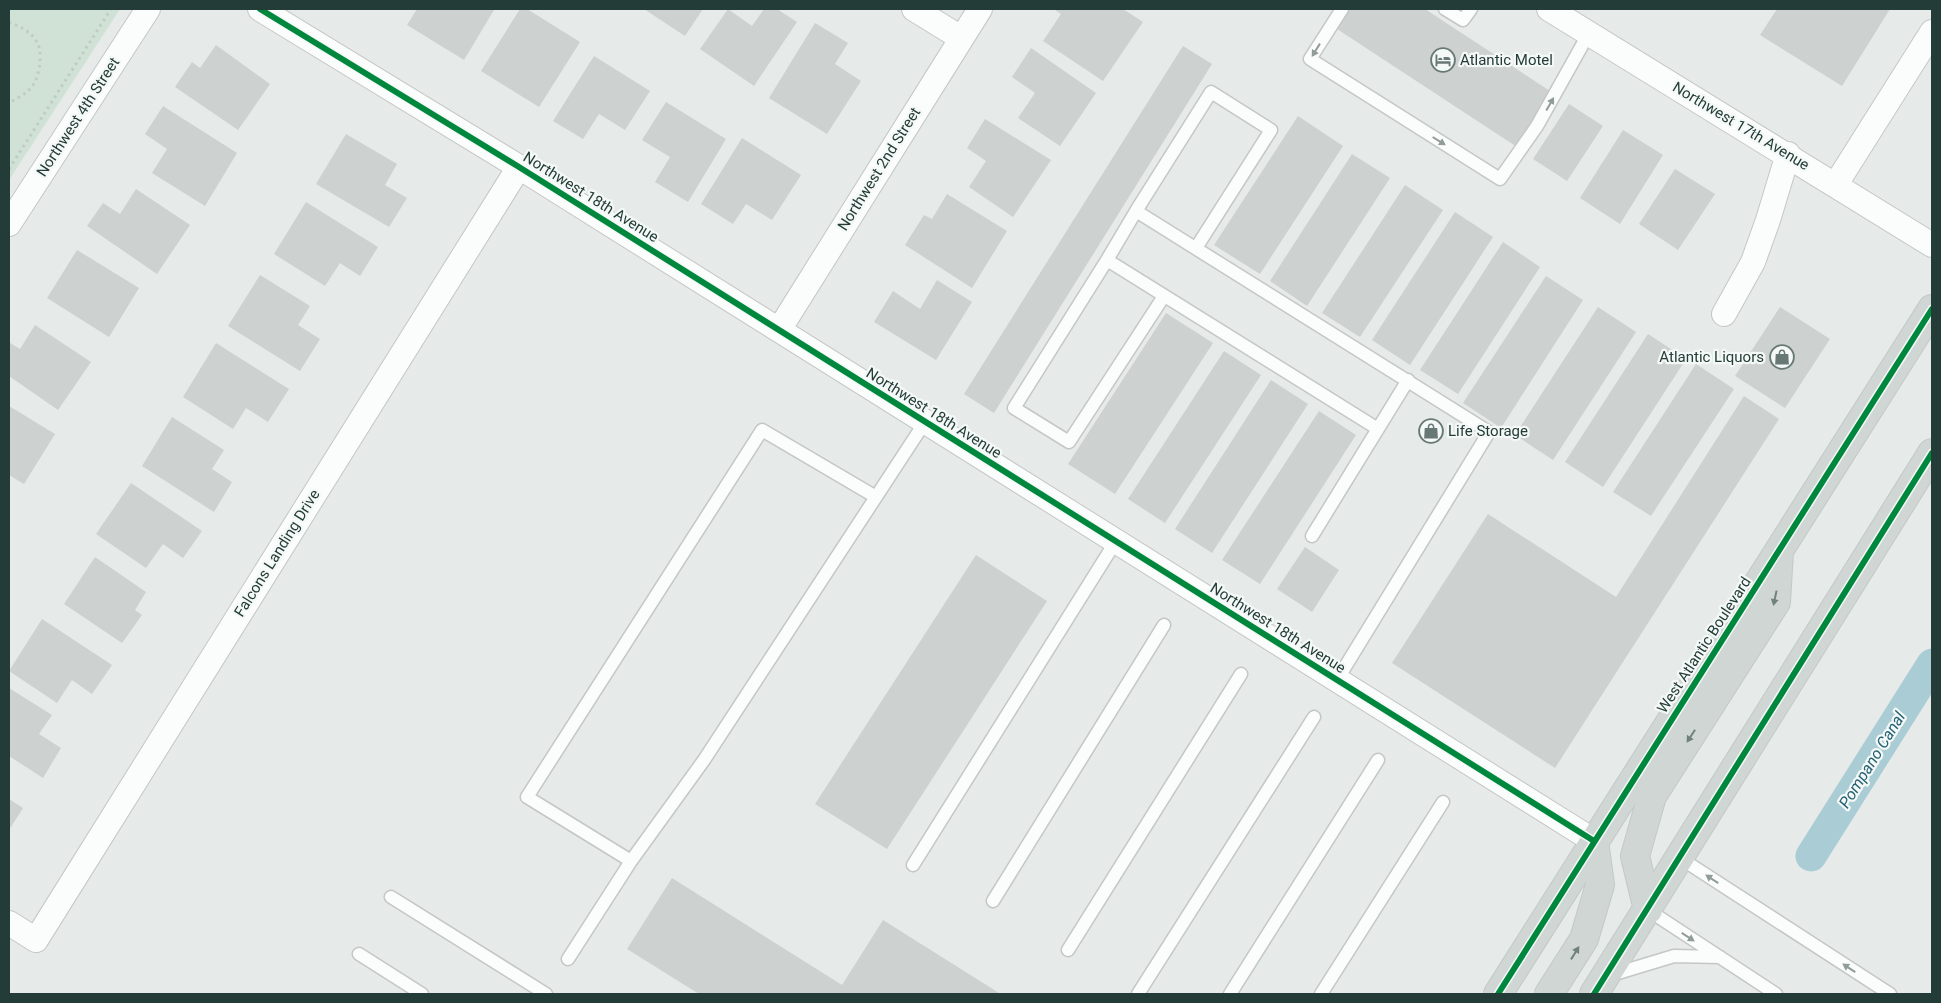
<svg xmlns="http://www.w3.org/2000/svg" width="1941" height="1003" font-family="Roboto,sans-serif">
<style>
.green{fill:#d0e2d6}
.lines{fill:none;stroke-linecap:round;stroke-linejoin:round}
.canal{stroke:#aaccd5;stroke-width:31}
.building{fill:#cdd1d0}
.service-casing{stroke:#c3c7c5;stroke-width:15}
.minor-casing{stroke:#c3c7c5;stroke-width:26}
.primary-casing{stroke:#c2c9c7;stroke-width:30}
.path{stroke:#c2cac7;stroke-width:3;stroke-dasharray:2.5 4;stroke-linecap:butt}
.service{stroke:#fbfcfc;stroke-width:12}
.minor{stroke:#fbfcfc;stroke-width:24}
.primary{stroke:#cfd6d4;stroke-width:28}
.cycleway-casing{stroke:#f4f9f7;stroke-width:9}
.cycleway{stroke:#00873e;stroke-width:6}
.oneway{fill:#909c9a}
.oneway2{fill:#71817e}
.labels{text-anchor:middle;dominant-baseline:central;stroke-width:4.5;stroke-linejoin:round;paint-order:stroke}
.poi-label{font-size:15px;fill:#243c37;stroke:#f4f9f7;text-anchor:start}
.street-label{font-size:15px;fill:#243c37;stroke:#f4f9f7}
.water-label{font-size:16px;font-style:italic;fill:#236174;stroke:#f4f9f7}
</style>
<rect width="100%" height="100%" fill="#e6eae8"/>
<!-- green -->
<path class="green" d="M9,9H120L9,180Z"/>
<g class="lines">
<!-- canal -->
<path class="canal" d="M1811,856L1932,664"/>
</g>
<!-- building -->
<path class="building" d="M417,9H492L494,10L464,60L407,25Z
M520,9H527L580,42L539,107L481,71Z
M644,9H703L685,36Z
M728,9L752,26L764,9H777L797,22L754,86L700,49Z
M1056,9H1123L1143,22L1103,81L1043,41L1061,14L1055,10Z
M1346,9H1425L1553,93L1517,147L1334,27Z
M1777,9H1890L1842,86L1760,35Z
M815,23L848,43L835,64L861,81L827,134L769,98Z
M216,45L270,84L238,130L175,87L192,62L200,68Z
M1183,46L1212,64L994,413L964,394Z
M1031,48L1096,93L1060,146L1018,118L1035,93L1012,77Z
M594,56L650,91L625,130L599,114L583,139L553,121Z
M666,102L726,139L688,202L655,182L670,157L642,140Z
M1569,104L1603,126L1567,181L1533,159Z
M163,106L237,153L205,206L152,173L167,149L145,134Z
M1298,116L1343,146L1260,274L1214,245Z
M985,119L1051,160L1013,217L969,187L986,161L967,148Z
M1623,130L1663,155L1620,224L1580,198Z
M346,134L397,164L385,185L407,198L389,227L316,184Z
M742,138L801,175L772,220L746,204L733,224L701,204Z
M1352,154L1390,178L1307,306L1270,281Z
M1675,169L1715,194L1678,250L1639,224Z
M1405,185L1443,210L1360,337L1322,313Z
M136,189L190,225L157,274L87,226L103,203L120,214Z
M947,194L1007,231L972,288L905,245L924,215L932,219Z
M306,202L378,247L360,276L340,263L325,286L274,254Z
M1455,212L1493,237L1410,365L1372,340Z
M1503,242L1540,267L1458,394L1420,370Z
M77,250L139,288L109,337L47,298Z
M260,275L310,306L298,325L320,339L300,371L228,326Z
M1546,276L1583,300L1501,428L1463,403Z
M937,280L972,302L936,360L874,322L893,291L920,309Z
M1598,307L1636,332L1553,460L1515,435Z
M1780,307L1830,339L1785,408L1735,376Z
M1166,313L1213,343L1115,494L1068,464Z
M35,325L91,362L58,410L9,376V346L10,343L20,349Z
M1648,334L1686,359L1603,487L1565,462Z
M216,343L289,389L268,422L246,408L233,429L183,397Z
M1224,351L1261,375L1165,523L1128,499Z
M1696,364L1734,389L1651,516L1613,492Z
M1271,380L1308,404L1212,553L1175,529Z
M1744,396L1779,419L1555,768L1392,663L1488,514L1616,597Z
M9,406L55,434L24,484L9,475Z
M1319,411L1356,435L1260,584L1222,560Z
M172,417L224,450L212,469L232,482L214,512L142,466Z
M131,483L202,531L183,558L163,544L146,568L96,534Z
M1305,547L1339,570L1312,612L1277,589Z
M976,555L1047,601L887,849L815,804Z
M95,557L146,592L135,610L142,615L122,643L64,604Z
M42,619L112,665L92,694L72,680L57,703L9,671Z
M9,688L52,715L39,734L61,748L43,778L9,756Z
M9,799L23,808L9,830Z
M672,878L842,985L883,920L999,993L699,994L627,949Z"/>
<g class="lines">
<!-- service casing -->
<g class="service-casing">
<path id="service" d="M1342,9L1310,59L1500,179L1537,126L1589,33
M1445,9L1463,20L1471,9
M1196,248L1271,130L1211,92L1136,211L1489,432L1337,680
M1107,260L1136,211
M1164,296L1069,442L1014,408L1107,260L1378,429
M1312,536L1408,380
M1680,858L1890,994
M631,861L527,797L762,430L876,497
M913,865L1116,541
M391,897L546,994
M993,901L1164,625
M1648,910L1776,994
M1068,950L1241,674
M359,954L422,994
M568,959L631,861L704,760L925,422
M1608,976L1674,956L1720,957
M1138,994L1314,717
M1230,994L1378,760
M1321,994L1443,802"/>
</g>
<!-- minor casing -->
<g class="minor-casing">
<path id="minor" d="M260,9L519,167L1594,841
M914,9L961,38
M1549,9L1932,245
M1836,184L1932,32
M9,224L148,9
M1724,314L1753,262L1768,220L1788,154
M779,330L980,9
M9,923L36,940L519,167"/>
</g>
<!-- primary casing -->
<g class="primary-casing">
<path id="primary" d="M1648,910L1635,856L1652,796L1776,602L1779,551
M1498,994L1932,309
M1549,994L1584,939L1600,885L1594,841
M1594,994L1932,453"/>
</g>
<!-- path -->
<path class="path" d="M9,22C20,27 31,31 37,42C44,55 39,81 29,90C23,96 15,99 9,103
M9,169L111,9"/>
<!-- service -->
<use href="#service" class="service"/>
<!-- minor -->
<use href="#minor" class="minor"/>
<!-- primary -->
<use href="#primary" class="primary"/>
<!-- cycleway casing -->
<g class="cycleway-casing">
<path id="cycleway" d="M260,9L519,167L1594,841
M1498,994L1932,309
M1594,994L1932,453"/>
</g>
<!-- cycleway -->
<use href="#cycleway" class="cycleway"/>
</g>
<!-- one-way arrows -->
<defs><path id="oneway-solid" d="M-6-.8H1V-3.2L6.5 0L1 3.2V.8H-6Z" transform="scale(1.25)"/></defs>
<g class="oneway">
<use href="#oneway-solid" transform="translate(1316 50) rotate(122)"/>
<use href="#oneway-solid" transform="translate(1550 104) rotate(-60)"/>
<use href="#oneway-solid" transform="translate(1439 141) rotate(32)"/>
<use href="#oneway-solid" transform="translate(1712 879) rotate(-147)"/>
<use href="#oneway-solid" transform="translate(1688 937) rotate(33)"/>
<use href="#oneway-solid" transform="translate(1849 968) rotate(-147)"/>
</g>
<g class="oneway2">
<use href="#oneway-solid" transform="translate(1775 598) rotate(102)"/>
<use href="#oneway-solid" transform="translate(1691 736) rotate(123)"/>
<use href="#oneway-solid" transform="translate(1575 953) rotate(-58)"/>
</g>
<!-- icons -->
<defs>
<g id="hotel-ring" transform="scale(1.25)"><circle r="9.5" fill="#f4f9f7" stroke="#687975" stroke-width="1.5"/><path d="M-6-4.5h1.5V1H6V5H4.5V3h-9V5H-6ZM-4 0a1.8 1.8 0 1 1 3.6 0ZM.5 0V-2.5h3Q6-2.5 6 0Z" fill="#687975"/></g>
<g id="shop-ring" transform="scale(1.25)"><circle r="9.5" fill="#f4f9f7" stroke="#687975" stroke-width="1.5"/><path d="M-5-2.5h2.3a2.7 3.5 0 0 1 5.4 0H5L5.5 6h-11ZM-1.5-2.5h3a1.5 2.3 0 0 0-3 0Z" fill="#687975"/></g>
</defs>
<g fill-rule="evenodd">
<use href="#hotel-ring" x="1443" y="60"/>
<use href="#shop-ring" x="1782" y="357"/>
<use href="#shop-ring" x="1431" y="431"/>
</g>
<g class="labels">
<!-- poi labels -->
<g class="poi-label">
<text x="1460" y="60">Atlantic Motel</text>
<text x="1764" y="357" text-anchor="end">Atlantic Liquors</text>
<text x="1448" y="431">Life Storage</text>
</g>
<!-- street labels -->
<g class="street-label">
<text transform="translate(78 117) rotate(-57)">Northwest 4th Street</text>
<text transform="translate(1741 126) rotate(31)">Northwest 17th Avenue</text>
<text transform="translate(879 169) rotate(-58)">Northwest 2nd Street</text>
<text transform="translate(591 197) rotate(32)">Northwest 18th Avenue</text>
<text transform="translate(934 413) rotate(32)">Northwest 18th Avenue</text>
<text transform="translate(277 553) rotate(-58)">Falcons Landing Drive</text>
<text transform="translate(1278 628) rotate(32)">Northwest 18th Avenue</text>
<text transform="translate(1704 645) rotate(-57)">West Atlantic Boulevard</text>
</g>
<!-- water labels -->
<g class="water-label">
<text transform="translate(1872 760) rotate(-58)">Pompano Canal</text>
</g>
</g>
<!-- border -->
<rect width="1941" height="1003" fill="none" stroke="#243c37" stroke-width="20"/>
</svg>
